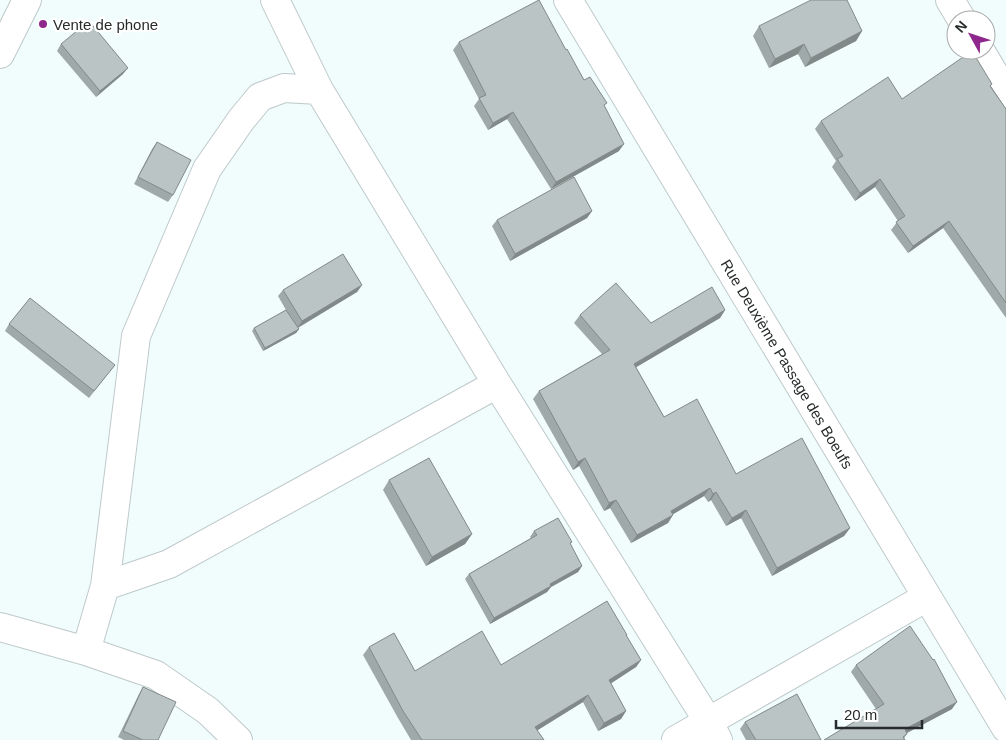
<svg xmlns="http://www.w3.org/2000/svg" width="1006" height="740" font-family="Arial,sans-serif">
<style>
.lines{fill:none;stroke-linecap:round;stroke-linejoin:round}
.minor-casing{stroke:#bfc9c9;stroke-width:30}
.secondary-casing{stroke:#bfc9c9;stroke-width:30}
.minor{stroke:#fff;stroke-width:28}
.secondary{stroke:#fff;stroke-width:28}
.wall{fill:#a0a9a9}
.shaded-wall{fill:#828989}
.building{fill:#bac4c4;stroke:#828989}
.poi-dot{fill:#8f288d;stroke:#fff;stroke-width:2}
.labels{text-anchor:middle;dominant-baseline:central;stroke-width:4.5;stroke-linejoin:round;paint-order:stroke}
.poi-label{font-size:15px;fill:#272b2b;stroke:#fff;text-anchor:start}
.street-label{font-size:15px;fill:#272b2b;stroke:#fff}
</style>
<rect width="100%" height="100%" fill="#f1fcfc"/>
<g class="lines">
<!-- minor casing -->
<g class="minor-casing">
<path id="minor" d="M275,0L319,90
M568,0L1006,728
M950,0L962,20
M980,50L1006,94
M105,586L169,564L497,384
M0,627L86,651L156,675L208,711L238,740
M86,651L105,586L136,336L207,169L241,120L260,97L284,88L319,90L497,384L708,721L718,740
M676,740L927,597"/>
</g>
<!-- secondary casing -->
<g class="secondary-casing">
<path id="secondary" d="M0,54L27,0"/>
</g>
<!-- minor -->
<use href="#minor" class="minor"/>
<!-- secondary -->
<use href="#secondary" class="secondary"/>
</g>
<!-- wall -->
<path class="wall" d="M759,26L862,31L856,41L805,67L798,54L769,68L753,36Z
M459,42L566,50L584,80L604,106L619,151L551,189L507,119L488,130L474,106L479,99L453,50Z
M61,44L123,74L96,97L57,51Z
M991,86L1006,109V318L943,228L908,253L891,230L898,221L875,187L855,201L832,167L836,161L815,129L821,121L902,99Z
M157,142L173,195L168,202L134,184L152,149Z
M592,211L587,218L510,261L492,226L497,220Z
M362,285L357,292L298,328L299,329L296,333L263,351L252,331L254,328L286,310L278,296L283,290Z
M725,310L720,318L636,367L664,417L736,474L850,528L844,536L772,576L741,518L726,526L711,500L708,502L704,496L673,514L668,523L631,543L610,508L604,511L579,466L573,470L533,399L539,391L602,354L574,323L580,315L651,323Z
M9,324L115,365L89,398L5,331Z
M389,480L472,534L465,544L426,566L383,490Z
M534,531L572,542L570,544L582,566L578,572L551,587L547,592L490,624L465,579L469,574L531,538L530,537Z
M627,635L626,636L641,660L636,667L611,683L626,711L621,719L598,731L583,702L537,730L544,740H411L398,718L363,655L369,647L415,671L501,665Z
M856,665L952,709L907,733L904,739L876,709L851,672Z
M143,687L158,740H124L118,737L139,694Z
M745,722L821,740H746L740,729Z"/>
<!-- shaded-wall -->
<path class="shaded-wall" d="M862,31L856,41L805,67L811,58Z
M804,44L798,54L769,68L775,59Z
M128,68L123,74L96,97L100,91Z
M513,112L507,119L488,130L493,123Z
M624,144L619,151L551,189L556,182Z
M880,179L875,187L855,201L860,193Z
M592,211L587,218L510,261L515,254Z
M949,221L943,228L908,253L913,246Z
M362,285L357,292L297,328L302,321Z
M725,310L720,318L628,372L634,364Z
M299,329L296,333L263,351L265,348Z
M585,458L579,466L573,470L578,462Z
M710,488L704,496L665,519L671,511Z
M716,492L711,500L708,502L713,494Z
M616,500L610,508L604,511L609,503Z
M746,510L741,518L726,526L732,518Z
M673,515L668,523L631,543L637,535Z
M850,528L844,536L772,576L777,568Z
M472,534L465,544L426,566L432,557Z
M582,566L578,572L551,587L547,592L490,624L494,618L550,584Z
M641,660L636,667L604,688L609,680Z
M588,695L583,702L530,735L535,727Z
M957,702L952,709L899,737L905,729Z
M626,711L621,719L598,731L604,723Z"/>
<!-- building -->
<path class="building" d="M539,0L566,50L567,49L584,80L590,77L607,103L604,105L624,144L556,182L513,112L493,123L479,98L486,95L459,42Z
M811,0H847L862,31L811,58L804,44L775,59L759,26Z
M89,21L128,68L100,91L61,44Z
M972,51L992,84L990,86L1006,109V303L949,221L913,246L896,222L905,216L880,179L860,193L837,159L843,156L821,121L888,77L902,99Z
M157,142L191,160L173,195L138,177Z
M574,177L592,211L515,254L497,220Z
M343,254L362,285L302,321L283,290Z
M616,283L651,323L712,287L725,310L634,364L664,417L697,399L736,474L802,438L850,528L777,568L746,510L732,518L716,492L713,494L710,488L671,511L673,515L637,535L616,500L609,503L585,458L578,462L539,391L610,350L580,315Z
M30,298L115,365L94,391L9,324Z
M286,310L299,329L265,348L254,328Z
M429,458L472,534L432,557L389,480Z
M558,518L572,542L570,543L582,566L550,584L551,586L494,618L469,574L537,535L534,531Z
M607,601L627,635H626L641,660L609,680L626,711L604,723L588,695L535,727L544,740H422L403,711L369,647L394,633L415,671L482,631L501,665Z
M910,626L933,660L934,659L957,702L905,729L907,734L903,737L905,740H824L884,704L856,665Z
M143,687L176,702L158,740H143L123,731Z
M797,694L821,740H756L745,722Z"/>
<!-- markers -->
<circle class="poi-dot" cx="43" cy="24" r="5"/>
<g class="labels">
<!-- poi labels -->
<g class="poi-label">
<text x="53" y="24">Vente de phone</text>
</g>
<!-- street labels -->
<g class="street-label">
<text transform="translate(787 364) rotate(59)">Rue Deuxième Passage des Boeufs</text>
</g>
</g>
<!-- north arrow -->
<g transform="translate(971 35) rotate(310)"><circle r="24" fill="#ffffff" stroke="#a9aaaa"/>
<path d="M0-4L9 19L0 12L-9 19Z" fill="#8f288d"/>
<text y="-8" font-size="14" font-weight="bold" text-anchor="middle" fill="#272b2b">N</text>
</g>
<!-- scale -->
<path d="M836 720v8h86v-8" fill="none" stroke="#272b2b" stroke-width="2.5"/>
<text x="844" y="720" font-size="15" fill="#272b2b" stroke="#ffffff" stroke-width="4" paint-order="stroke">20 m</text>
</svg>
